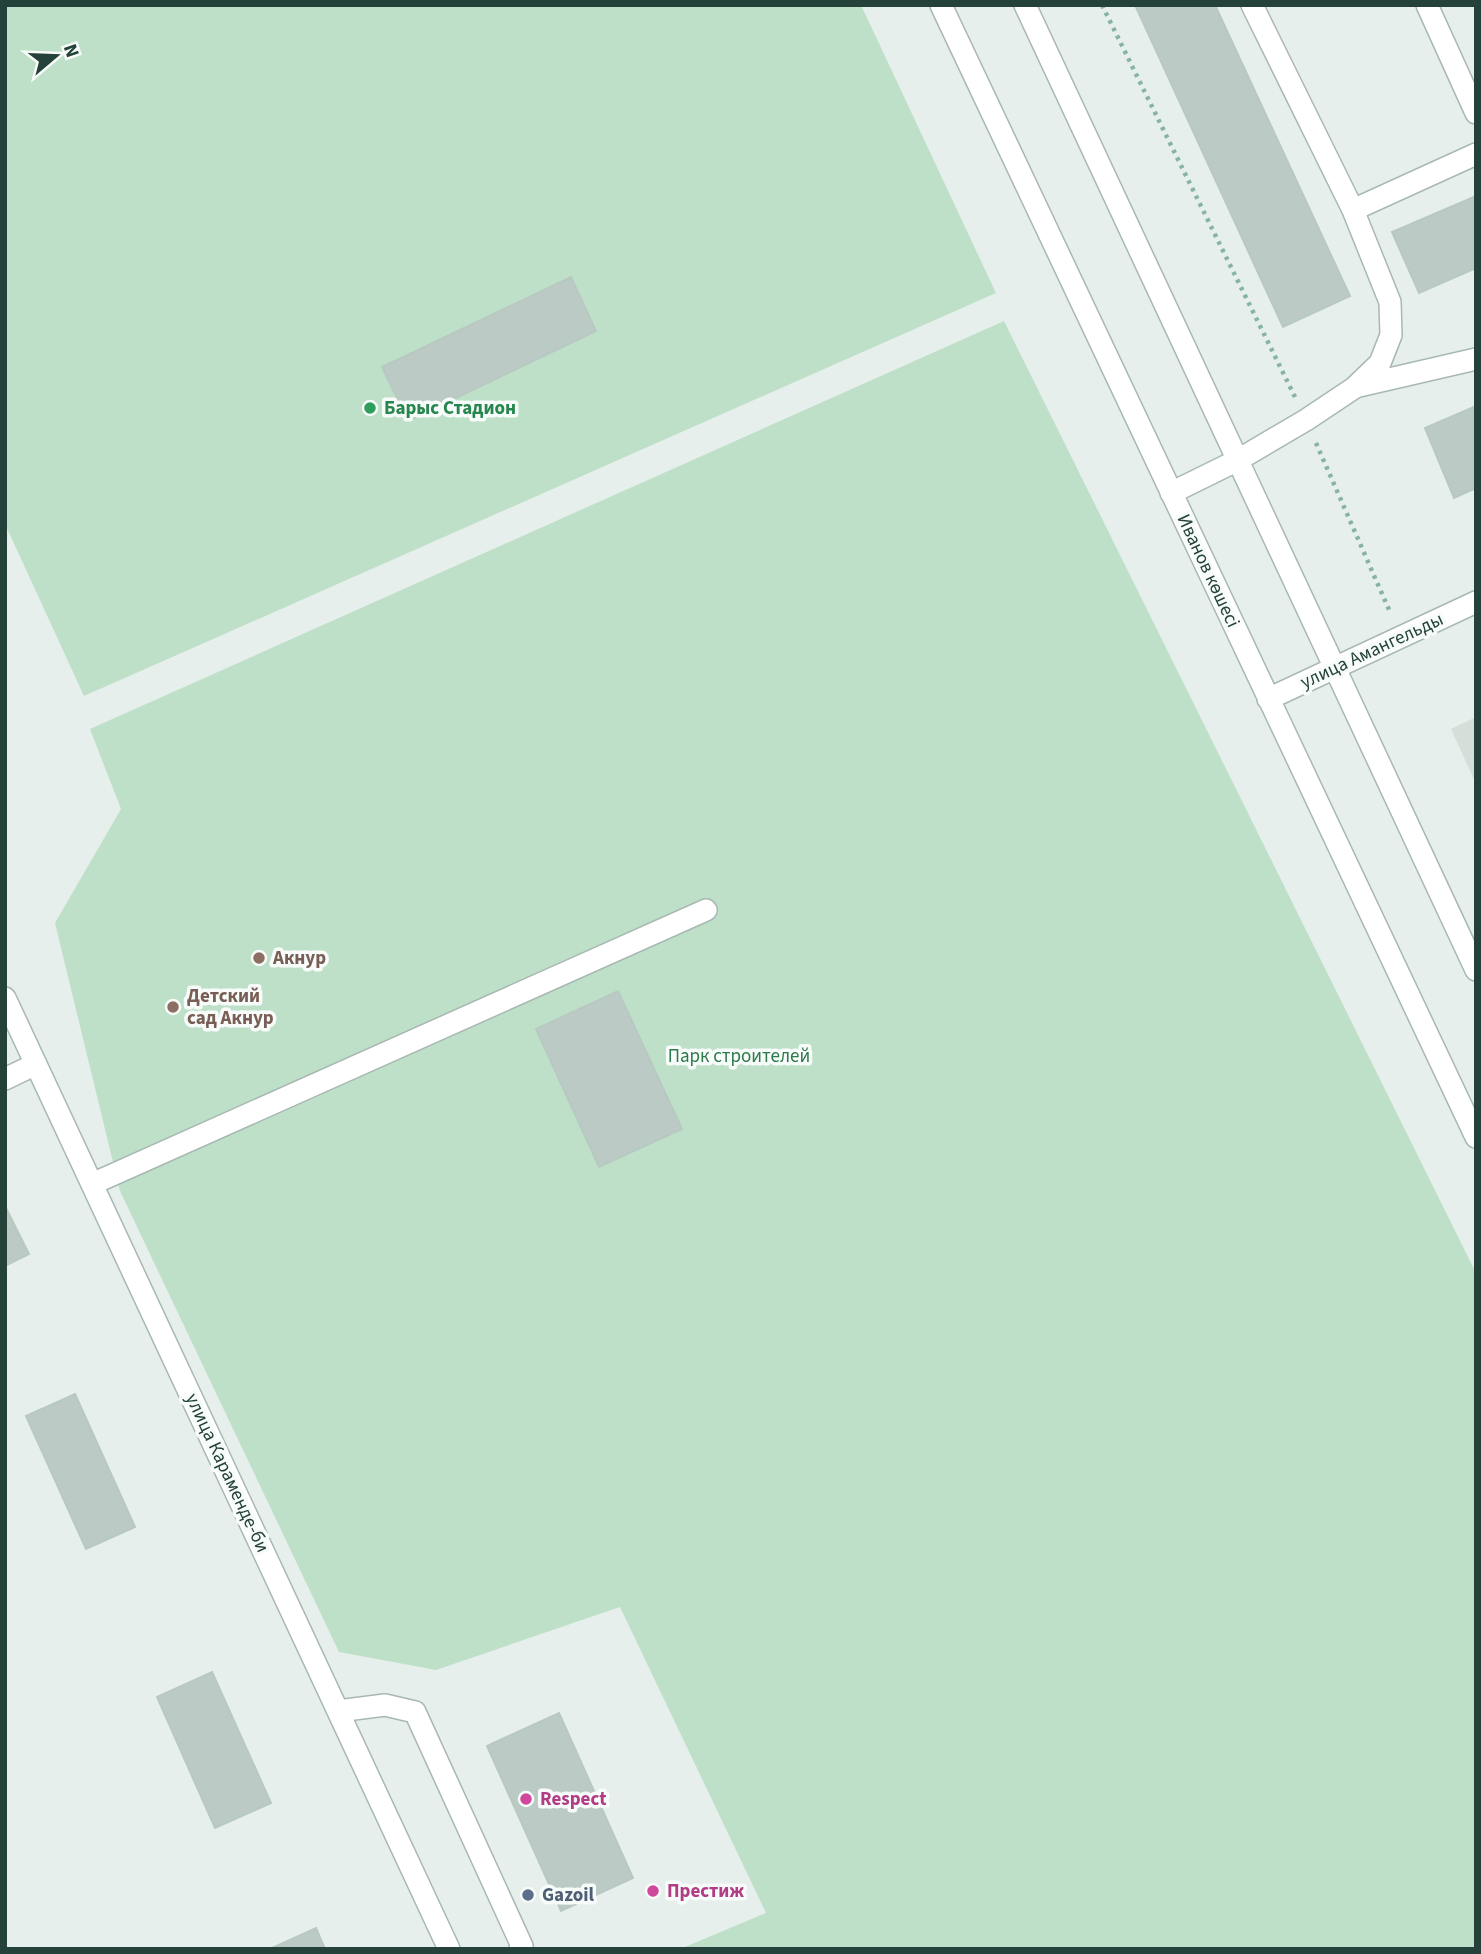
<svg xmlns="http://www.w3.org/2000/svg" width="1481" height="1954" font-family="'Source Sans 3',sans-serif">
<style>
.built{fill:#d4dfda}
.green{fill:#bfe0c8}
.building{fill:#bbcac4;stroke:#b8c9c2;stroke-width:2}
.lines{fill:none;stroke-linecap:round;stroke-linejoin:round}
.minor-casing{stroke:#a8b8b2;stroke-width:24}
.path{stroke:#86b3a5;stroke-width:4.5;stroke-dasharray:3.5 5;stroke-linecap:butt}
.minor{stroke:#fff;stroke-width:21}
.leisure-dot{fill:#2e9e5b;stroke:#f7fbf9;stroke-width:2.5}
.education-dot{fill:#8d6e63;stroke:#f7fbf9;stroke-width:2.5}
.hotel-dot{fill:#d1479c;stroke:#f7fbf9;stroke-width:2.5}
.service-dot{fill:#5c6f8a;stroke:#f7fbf9;stroke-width:2.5}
.labels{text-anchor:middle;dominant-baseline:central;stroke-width:7;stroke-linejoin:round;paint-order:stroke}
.leisure-label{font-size:19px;font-weight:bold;fill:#27864d;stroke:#f7fbf9;text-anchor:start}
.street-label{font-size:19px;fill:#24423a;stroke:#f7fbf9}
.education-label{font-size:19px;font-weight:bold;fill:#785e54;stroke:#f7fbf9;text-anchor:start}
.park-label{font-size:19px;fill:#2d7a4b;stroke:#f7fbf9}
.hotel-label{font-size:19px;font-weight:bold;fill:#b23c85;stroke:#f7fbf9;text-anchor:start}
.service-label{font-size:19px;font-weight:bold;fill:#4e5e75;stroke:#f7fbf9;text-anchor:start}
</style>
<rect width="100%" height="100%" fill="#e6efeb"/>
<!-- built -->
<path class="built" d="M1476,717V784L1451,729Z"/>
<!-- green -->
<path class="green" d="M5,5H861L996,293L84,696L5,524Z
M1004,321L1476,1273V1949H680L766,1913L620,1607L436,1670L339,1652L120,1191L55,923L121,809L90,729Z"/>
<!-- building -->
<path class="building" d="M1135,5H1215L1350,296L1283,327Z
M1476,196V268L1419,293L1392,232Z
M571,277L596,331L408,421L382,367Z
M1476,406V488L1454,498L1425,428Z
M618,991L682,1129L599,1167L536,1029Z
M5,1206L29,1254L5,1266Z
M75,1394L135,1527L86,1549L26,1416Z
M212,1672L271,1803L215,1828L157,1697Z
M559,1713L633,1878L561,1911L487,1746Z
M316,1928L325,1949H270Z"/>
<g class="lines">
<!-- minor casing -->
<g class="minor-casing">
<path id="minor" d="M941,5L1476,1137
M1025,5L1476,970
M1252,5L1353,210L1476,154
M1427,5L1476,113
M1359,386L1476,359
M1171,493L1238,460L1306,420L1354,388L1380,363L1391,335L1390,302L1353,210
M1268,699L1476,602
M5,998L449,1949
M5,1079L36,1064
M92,1184L706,910
M338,1711L385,1705L415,1712L522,1946L520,1949"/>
</g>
<!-- path -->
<path class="path" d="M1102,5L1295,397
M1316,443L1390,612"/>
<!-- minor -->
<use href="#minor" class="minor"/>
</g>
<!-- markers -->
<circle class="leisure-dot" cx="370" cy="408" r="7"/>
<g class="education-dot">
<circle cx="259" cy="958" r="7"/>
<circle cx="173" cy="1007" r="7"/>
</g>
<g class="hotel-dot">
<circle cx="526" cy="1799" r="7"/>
<circle cx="653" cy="1891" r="7"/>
</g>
<circle class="service-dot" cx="528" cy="1895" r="7"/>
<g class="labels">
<!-- leisure labels -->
<g class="leisure-label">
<text x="384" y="408">Барыс Стадион</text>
</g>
<!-- street labels -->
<g class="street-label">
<text transform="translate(1208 571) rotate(65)">Иванов көшесі</text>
<text transform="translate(1372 651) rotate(-25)">улица Амангельды</text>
<text transform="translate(227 1473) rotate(65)">улица Караменде-би</text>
</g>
<!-- education labels -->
<g class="education-label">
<text x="273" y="958">Акнур</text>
<text x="187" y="996">Детский<tspan x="187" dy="22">сад Акнур</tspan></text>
</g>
<!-- park labels -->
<g class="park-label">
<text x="739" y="1056">Парк строителей</text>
</g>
<!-- hotel labels -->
<g class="hotel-label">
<text x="540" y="1799">Respect</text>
<text x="667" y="1891">Престиж</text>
</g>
<!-- service labels -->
<g class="service-label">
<text x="542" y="1895">Gazoil</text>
</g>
</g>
<!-- border -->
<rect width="1481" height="1954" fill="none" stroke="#24423a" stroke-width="14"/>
<!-- north arrow -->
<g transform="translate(56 56) rotate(71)" stroke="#f7fbf9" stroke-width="5" paint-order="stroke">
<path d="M0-5L12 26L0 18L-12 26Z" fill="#24423a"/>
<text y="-10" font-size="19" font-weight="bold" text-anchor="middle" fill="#24423a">N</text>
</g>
</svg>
